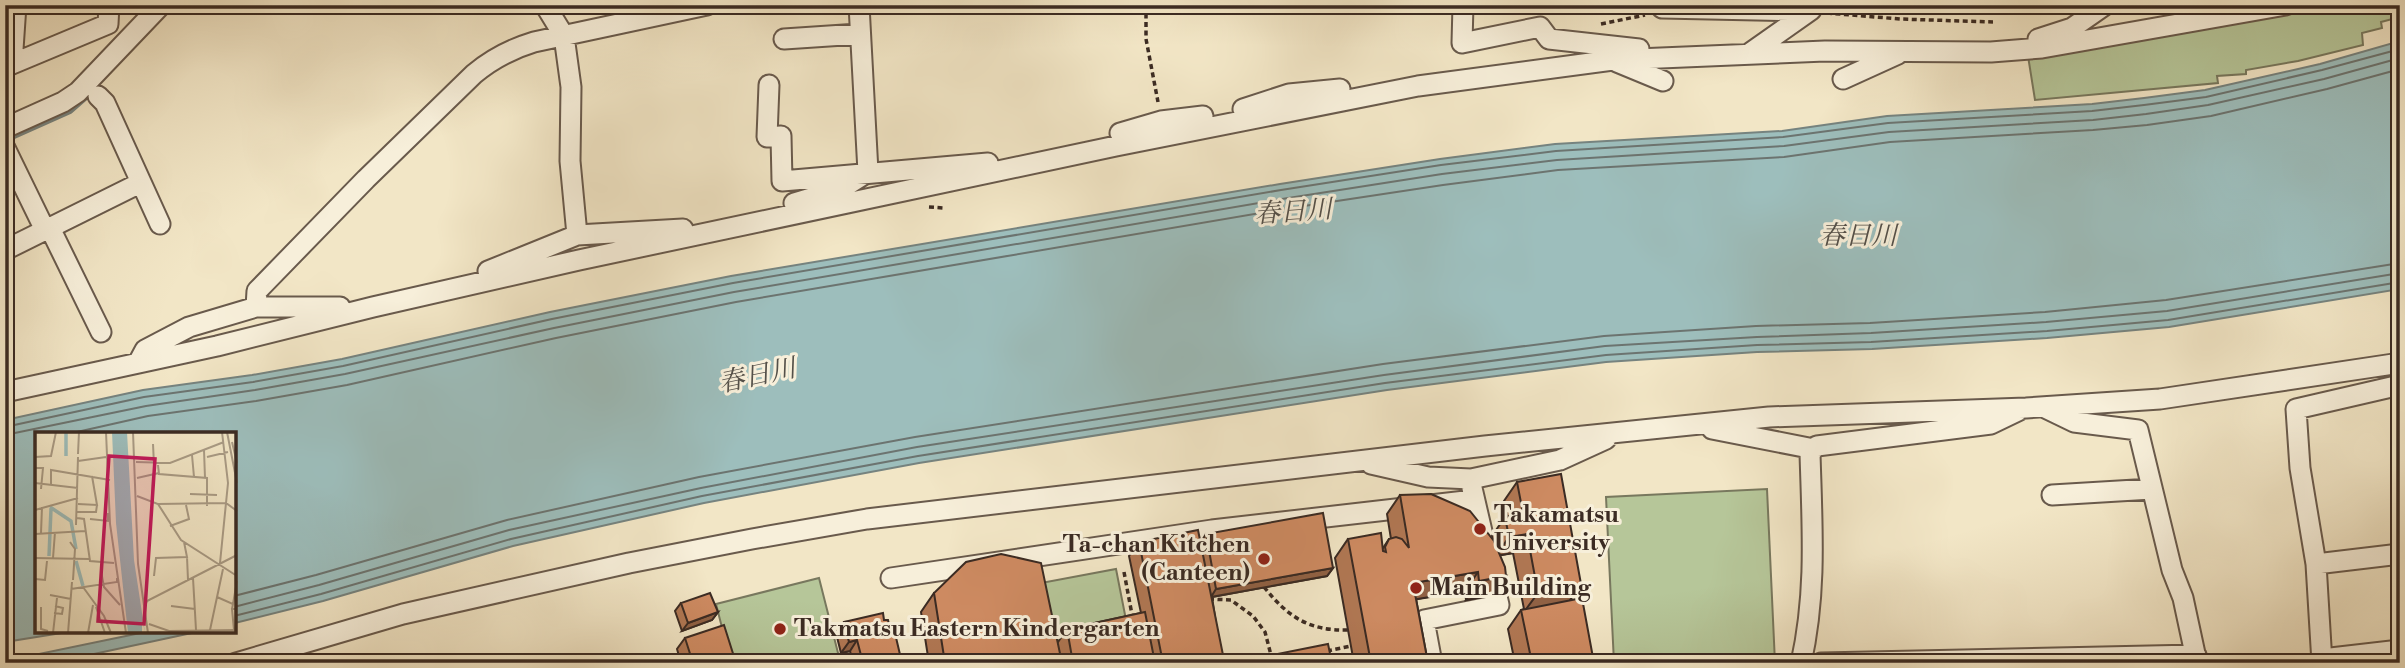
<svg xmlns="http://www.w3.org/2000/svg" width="2405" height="668" font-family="'Libre Bodoni','Noto Serif JP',serif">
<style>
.green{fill:#b6c699;stroke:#78785e;stroke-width:2}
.water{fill:#9dbebc;stroke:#76837f;stroke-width:2}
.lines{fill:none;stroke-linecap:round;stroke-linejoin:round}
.shore{stroke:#6c7470;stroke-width:2}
.stream{stroke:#76837f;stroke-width:6}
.minor-casing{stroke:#695a4c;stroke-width:23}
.path{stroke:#3b2b23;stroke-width:3.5;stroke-dasharray:5 3.5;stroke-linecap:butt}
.minor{stroke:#f7efda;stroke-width:19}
.wall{fill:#b07753;stroke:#3b2b23;stroke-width:2}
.shaded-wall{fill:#906144;stroke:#3b2b23;stroke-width:2}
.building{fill:#cd8a61;stroke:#3b2b23;stroke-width:2}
.poi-dot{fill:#8f2418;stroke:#f7efda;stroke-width:2.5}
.labels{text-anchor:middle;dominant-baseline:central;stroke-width:6;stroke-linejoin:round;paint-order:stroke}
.poi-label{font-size:24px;font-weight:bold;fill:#3b2b23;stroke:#f7efda;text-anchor:start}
.water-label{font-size:26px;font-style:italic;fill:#545049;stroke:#f7efda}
.inset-river{fill:none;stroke:#9dbebc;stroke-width:3.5}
.inset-road{fill:none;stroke:#a99b85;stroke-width:2}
.view{fill:#c2185b;fill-opacity:0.15;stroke:#c2185b;stroke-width:3.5}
.inset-edge{fill:none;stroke:#3b2b23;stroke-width:3.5}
</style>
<rect width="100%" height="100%" fill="#f2e6c6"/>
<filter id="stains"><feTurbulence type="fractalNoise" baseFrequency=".00286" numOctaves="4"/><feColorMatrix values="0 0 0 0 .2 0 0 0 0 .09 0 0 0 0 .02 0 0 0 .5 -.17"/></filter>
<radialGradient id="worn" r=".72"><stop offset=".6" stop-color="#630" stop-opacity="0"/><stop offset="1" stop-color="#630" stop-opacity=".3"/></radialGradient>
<!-- green -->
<path class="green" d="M2309,5H2400V17L2381,22L2382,28L2362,33L2363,45L2298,61L2246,70V74L2217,76L2218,83L2035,100L2028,56Z
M1767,489L1775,663H1614L1606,497Z
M1116,569L1128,630L1052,644L1041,583Z
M819,578L839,657L846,656L847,663H731L716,604Z"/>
<!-- water -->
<path class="water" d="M2400,41V289L2169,327L2047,338L1872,349L1757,352L1606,362L1387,390L919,463L704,503L513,546L323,601L235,623L234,434H37V631H74L5,642V420L143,390L252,375L342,359L550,312L731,276L1280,184L1440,159L1555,144L1782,131L1887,116L2092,104L2144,98L2205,90L2320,64Z
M150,631H201L52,663H5V661Z"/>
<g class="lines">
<!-- shore -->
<path class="shore" d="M5,427L144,397L253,382L343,366L552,319L733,283L1281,190L1441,165L1556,151L1783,137L1888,123L2092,111L2144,105L2206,97L2322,70L2400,49
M68,434L148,416L256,401L347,385L556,338L736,302L1284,209L1443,185L1558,170L1784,157L1890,142L2093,130L2147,125L2211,116L2327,89L2400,69
M5,435L146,406L255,390L345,374L554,328L734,292L1282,199L1442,174L1557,160L1784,146L1889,132L2093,120L2146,114L2208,105L2324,79L2400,58
M234,596L316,575L507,520L699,477L915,437L1383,364L1604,336L1756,326L1870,323L2045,312L2166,300L2400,263
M234,607L319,585L509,530L701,488L917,447L1384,375L1605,346L1757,337L1871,333L2046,322L2167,311L2400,273
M234,616L321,594L511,539L702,496L918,456L1385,383L1606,355L1757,345L1871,342L2047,331L2168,320L2400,282"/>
<!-- stream -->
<path class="stream" d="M5,140L70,111L86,97"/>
<!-- minor casing -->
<g class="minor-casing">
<path id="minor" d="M545,5L564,36L571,87L570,161L577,235L683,229
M1463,5L1462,43L1540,27L1549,39L1639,49
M1663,5L1662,8L1809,11
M784,39L859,34
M2038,39L2072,28L2105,5
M1750,53L1811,10
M1617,62L1663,81
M12,64L16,5
M5,67L108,24L109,5
M1843,79L1898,54
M769,85L767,137L781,136L782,181L988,163
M98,96L105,103L160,224
M1243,109L1289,94L1340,89
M5,128L63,102L78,92L161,5
M1120,133L1161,121L1203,116
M5,148L45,230
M794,203L841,189L868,172L859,5
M50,228L101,332
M5,250L140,183
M488,271L577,235
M256,307L257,291L366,179L474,74C493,58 511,49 534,42L707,5
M138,363L145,350L189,327L256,307H340
M5,392L217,346L373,307L579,260L1116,146L1418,86L1613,60L1825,51L1991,52L2042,48L2286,5
M2043,407L2074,422L2138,430L2172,570L2183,598L2197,663
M1712,429L1814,449
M1371,464L1428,477L1471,479L1560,460L1606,439
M2052,495L2152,489
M2316,564L2400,554
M891,578L1212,530L1474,500
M2322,659L2400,650
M236,663L403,614L629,563L752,539L867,519L1485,446L1769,417L2026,408L2160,399L2400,363
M1432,663L1424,620L1499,605L1472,488
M1801,663C1817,592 1812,525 1810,453L1817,446L1991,424L2018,411
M1821,663L2196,655
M2322,663L2316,564L2300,468L2296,409L2400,385"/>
</g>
<!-- path -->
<path class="path" d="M1146,5V39L1158,102
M1827,13L1900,19L1993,22
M1601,24L1645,15
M929,207L944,208
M1124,572L1133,620
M1264,587C1288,617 1309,631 1348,630
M1209,599L1231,600L1253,616L1265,632L1272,659
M1327,651L1351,646"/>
<!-- minor -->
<use href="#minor" class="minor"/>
</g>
<!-- wall -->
<path class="wall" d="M1517,482L1581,584L1570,600L1594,663H1515L1508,629L1521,610L1524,609L1513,553L1500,555L1492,595L1466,600L1465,591L1416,599L1428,663H1354L1335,558L1348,539L1383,548L1389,539H1391L1387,514L1400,495L1493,539L1492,536L1505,517L1507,516L1504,501Z
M1206,534L1333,568L1327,576L1212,597L1222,663H929L921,612L934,593L1058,642L1067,629L1141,613L1129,556L1139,542H1201Z
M681,603L718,612L712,620L682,631L675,611Z
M884,620L890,629L902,663H853L850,651L841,653L836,633L844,622Z
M685,638L736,663H681L677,649Z
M1268,656L1332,663H1263Z"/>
<!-- shaded-wall -->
<path class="shaded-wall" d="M1527,534L1513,553L1496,556L1509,537Z
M1333,568L1327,576L1211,597L1216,589Z
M1478,572L1465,591L1400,602L1413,583Z
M1506,576L1492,595L1466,600L1479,581Z
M1581,584L1568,603L1524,612L1538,593Z
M718,612L712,620L682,631L688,623Z
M857,640L850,651L841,653L849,642Z"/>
<!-- building -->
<path class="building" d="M1561,474L1581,584L1538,593L1527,534L1509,537L1505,517L1523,513L1517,482Z
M1431,494L1470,511L1494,541L1505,567L1506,576L1479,581L1478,572L1413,583L1428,663H1371L1348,539L1381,533L1383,551L1386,552L1385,547L1389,539L1396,537L1402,539L1409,548L1400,495Z
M1323,513L1333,568L1216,589L1206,534Z
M1198,530L1224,660L1209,663H1163L1139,542Z
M1001,554L1041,563L1062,663H945L934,593L966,562Z
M710,593L718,612L688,623L681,603Z
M1582,598L1594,663H1532L1521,610Z
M1145,612L1155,663H1073L1067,629Z
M883,613L884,620H888L890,629H894L902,663H863L857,640L849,642L844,622Z
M724,625L736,663H693L685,638Z
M1328,644L1332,663H1270L1268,656Z"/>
<!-- markers -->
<g class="poi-dot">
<circle cx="1480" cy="529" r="7"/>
<circle cx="1264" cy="559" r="7"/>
<circle cx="1416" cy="588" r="7"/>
<circle cx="780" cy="629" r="7"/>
</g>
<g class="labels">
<!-- poi labels -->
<g class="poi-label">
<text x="1494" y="515">Takamatsu<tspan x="1494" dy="28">University</tspan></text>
<text x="1250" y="545" text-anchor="end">Ta-chan Kitchen<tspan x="1250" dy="28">(Canteen)</tspan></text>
<text x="1430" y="588">Main Building</text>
<text x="794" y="629">Takmatsu Eastern Kindergarten</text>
</g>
<!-- water labels -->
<g class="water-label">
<text transform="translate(1293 212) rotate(-4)">春日川</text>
<text x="1858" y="236">春日川</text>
<text transform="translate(757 376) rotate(-12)">春日川</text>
</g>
</g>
<!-- overview -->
<g transform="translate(35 432)">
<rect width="201" height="201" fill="#f2e6c6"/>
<path d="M77,0H92L99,128L110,201L107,186V201H93L81,91Z" fill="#9dbebc"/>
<path class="inset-river" d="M31,24V0M15,75L36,89L41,117M14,124L16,77M41,129L48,154"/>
<path class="inset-road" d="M71,0L75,92L91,201M98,0L103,132L113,201M192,0L202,51M197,10L202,31M118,12L119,33M169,18L170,46M43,22L44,0M157,23L159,45M0,25L16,24L21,0M172,25L193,20M43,29L71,25M101,30L135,31L189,10M123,33L124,42L172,46V74M0,36H8L6,57M102,46L124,41M0,51L43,56M16,52V38L75,48M155,62L182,63M102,64L123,72L146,108L202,144M117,69L118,42M43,72L62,73L57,44M123,72L191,71L202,79M0,78L43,66M42,80H61L62,73M42,86L49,87L55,129L79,131M55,87L73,89V81M41,93L43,25M135,94L154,87L151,73M6,101L7,75M0,102L50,99M35,110L40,117L38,148M152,125L153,148M0,126L54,127M18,126L20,100M185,131L193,51L187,0M66,139L69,155L85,173M119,144L121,126L152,125L149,110M158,146L161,198M0,147L10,148L12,129M48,155L69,184L76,201M36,157L82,150V146M15,163L36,167M182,165L198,172L197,177M198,172L202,149M110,174L112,169L202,123M136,174L160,177M6,175V197L13,199M61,175L70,201M19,181L27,182L28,176L20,174M114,192L134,199L202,198M175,198L188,137M199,198L197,177H202M18,201L22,166M33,201L37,150M53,201L58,173"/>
<path class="view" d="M74,24L120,27L109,192L63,189Z"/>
<rect width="201" height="201" class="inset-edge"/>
</g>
<!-- margin -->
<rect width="2405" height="668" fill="none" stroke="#f2e6c6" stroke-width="28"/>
<rect x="7" y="7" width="2391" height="654" fill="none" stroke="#3b2b23" stroke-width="3.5"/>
<rect x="14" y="14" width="2377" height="640" fill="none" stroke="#3b2b23" stroke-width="2"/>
<rect width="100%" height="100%" filter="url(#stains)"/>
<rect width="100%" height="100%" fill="url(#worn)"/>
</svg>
